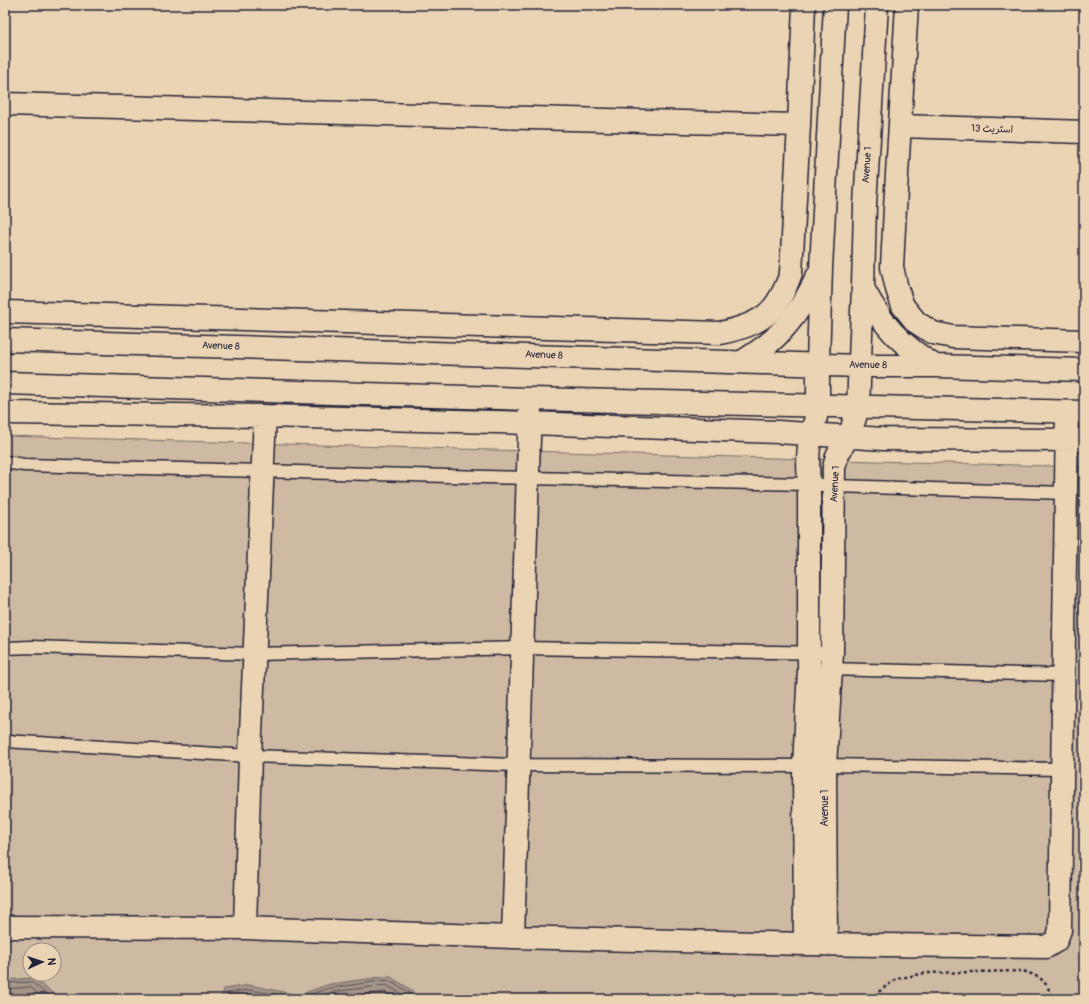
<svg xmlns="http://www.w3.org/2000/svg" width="1089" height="1004" font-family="Pangolin,'Playpen Sans Arabic',sans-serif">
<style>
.green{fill:#cebaa2;stroke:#786e6e;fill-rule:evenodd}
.water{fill:#a49588;stroke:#706769}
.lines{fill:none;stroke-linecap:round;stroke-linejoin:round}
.shore{stroke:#56505a;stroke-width:1}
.lane-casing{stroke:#22223b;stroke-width:15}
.street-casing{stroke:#22223b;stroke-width:25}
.secondary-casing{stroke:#22223b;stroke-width:25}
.path{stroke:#22223b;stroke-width:2.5;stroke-dasharray:3 3;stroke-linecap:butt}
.lane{stroke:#ebd4b3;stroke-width:12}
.street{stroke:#ebd4b3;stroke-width:22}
.secondary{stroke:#ebd4b3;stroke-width:22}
.labels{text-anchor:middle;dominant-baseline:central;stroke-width:3;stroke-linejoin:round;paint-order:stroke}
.street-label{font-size:10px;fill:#22223b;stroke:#ebd4b3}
</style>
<rect width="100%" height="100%" fill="#ebd4b3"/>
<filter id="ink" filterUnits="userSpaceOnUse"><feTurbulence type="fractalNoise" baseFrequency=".025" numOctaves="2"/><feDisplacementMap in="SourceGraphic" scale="8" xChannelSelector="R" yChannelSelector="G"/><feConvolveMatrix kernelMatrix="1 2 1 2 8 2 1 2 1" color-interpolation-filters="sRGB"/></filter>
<g filter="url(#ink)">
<!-- green -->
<path class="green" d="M5,436L1084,467V999H5ZM30,950H54V974H30Z"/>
<!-- water -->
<path class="water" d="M389,976L412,990L416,999H221L224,989L250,985L298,995L330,984Z
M33,978L60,999H5V980Z"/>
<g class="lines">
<!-- shore -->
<path class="shore" d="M5,983L31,982L53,999
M5,989L30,987L45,999
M225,999L228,993L250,990L298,998L330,988L387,980L409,992L411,999
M230,999L232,997L250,995L273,999
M312,999L332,992L386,985L405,996L406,999
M331,999L385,992L399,999"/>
<!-- lane casing -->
<g class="lane-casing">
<path id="lane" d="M5,462L24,465L528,478L809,484L834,486L1066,493
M5,648L31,647L254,654L522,648L832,653
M827,669L1064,675
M5,741L250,756L518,765L804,766L825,765L1063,769"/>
</g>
<!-- street casing -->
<g class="street-casing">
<path id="street" d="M907,5L895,208L892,267L897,289L903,306L916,322L933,333L953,337L1084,341
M5,104L799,125
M900,126L1084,132
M5,312L720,333C762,324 777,314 791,273L799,125L804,5
M5,413L265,416L530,423L778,432L883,439L1084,440
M5,927L245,928L513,937L805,944L1046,947L1056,941L1060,930L1067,412
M245,928L250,756L265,416
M513,937L530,408
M805,944L804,766L809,669V484C808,468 807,452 811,436C813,425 817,418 818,405
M826,944L825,765L832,653L834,468L837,456L852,428L858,407"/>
</g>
<!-- secondary casing -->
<g class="secondary-casing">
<path id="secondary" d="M863,288C883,326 899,343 935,366
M5,340L860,366H935L1084,370
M742,362C751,356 760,350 768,344C790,325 806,301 818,275
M5,383L531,399L1084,412
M818,405V363L821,268L835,5
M858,407L863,287L865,205L877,5"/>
</g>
<!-- path -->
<path class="path" d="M869,999L896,979L926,973L1023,971C1044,978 1044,980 1054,999"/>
<!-- lane -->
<use href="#lane" class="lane"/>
<!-- street -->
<use href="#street" class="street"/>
<!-- secondary -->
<use href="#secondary" class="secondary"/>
</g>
</g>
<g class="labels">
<!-- street labels -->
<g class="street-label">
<text transform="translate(992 129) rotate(2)">اسٹریٹ 13</text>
<text transform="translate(867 165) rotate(-86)">Avenue 1</text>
<text transform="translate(221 346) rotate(2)">Avenue 8</text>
<text transform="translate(544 355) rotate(2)">Avenue 8</text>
<text transform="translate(868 365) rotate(1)">Avenue 8</text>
<text transform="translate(835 484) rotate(-87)">Avenue 1</text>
<text transform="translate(825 808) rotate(-90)">Avenue 1</text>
</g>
</g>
<!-- margin -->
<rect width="1089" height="1004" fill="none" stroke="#ebd4b3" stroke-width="20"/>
<rect x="10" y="10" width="1069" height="984" fill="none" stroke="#22223b" stroke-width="1.5" filter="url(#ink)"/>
<!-- north arrow -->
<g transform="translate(42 962) rotate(87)"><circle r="19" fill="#ebd4b3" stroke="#9b8d83"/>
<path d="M0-3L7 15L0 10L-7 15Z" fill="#22223b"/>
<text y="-6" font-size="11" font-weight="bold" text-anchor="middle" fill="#22223b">N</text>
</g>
</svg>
